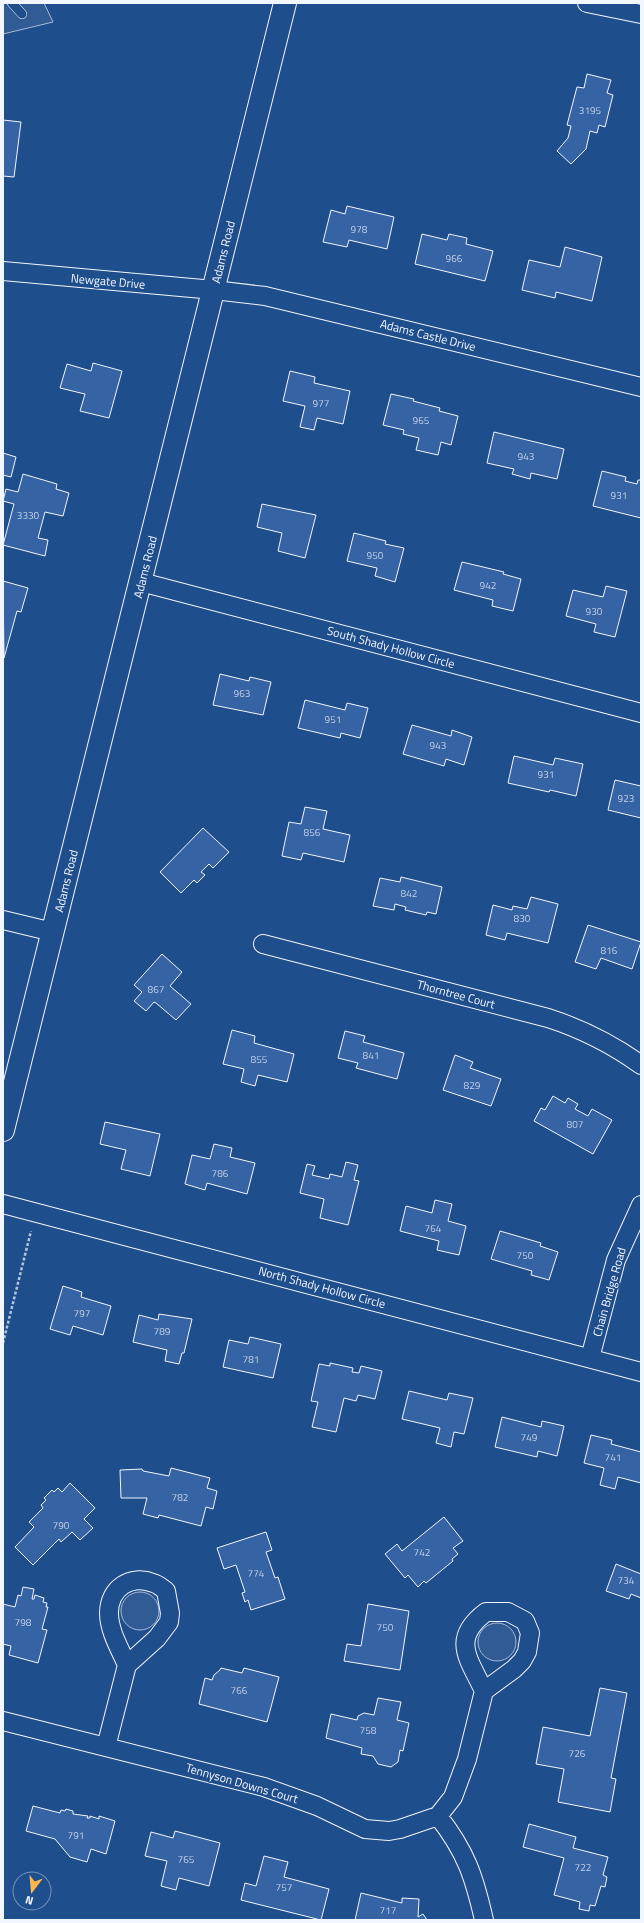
<svg xmlns="http://www.w3.org/2000/svg" width="644" height="1923" font-family="'Titillium Web',sans-serif">
<style>
.built{fill:#305b95;stroke:#a8bbd7}
.building{fill:#3563a3;stroke:#f2f6ff}
.lines{fill:none;stroke-linecap:round;stroke-linejoin:round}
.service-casing{stroke:#f2f6ff;stroke-width:10}
.minor-casing{stroke:#f2f6ff;stroke-width:20}
.tertiary-casing{stroke:#f2f6ff;stroke-width:24}
.path{stroke:#b3c4dc;stroke-width:2.5;stroke-dasharray:3 2;stroke-linecap:butt}
.service{stroke:#1f4e8c;stroke-width:9}
.minor{stroke:#1f4e8c;stroke-width:18}
.tertiary{stroke:#1f4e8c;stroke-width:22}
.labels{text-anchor:middle;dominant-baseline:central;stroke-width:3;stroke-linejoin:round;paint-order:stroke}
.number-label{font-size:10px;fill:#c3d1e8}
.street-label{font-size:12px;fill:#f2f6ff;stroke:#1f4e8c}
</style>
<rect width="100%" height="100%" fill="#1f4e8c"/>
<!-- built -->
<path class="built" d="M3,3H44L53,22L3,34Z
M121 1611a19 19 0 1 1 38 0a19 19 0 1 1-38 0Z
M478 1642a19 19 0 1 1 38 0a19 19 0 1 1-38 0Z"/>
<!-- building -->
<path class="building" d="M587,74L611,80L607,93L613,95L605,127L599,125L597,133L590,131L586,149L571,164L557,151L568,138L571,126L567,125L577,87L584,88Z
M3,120L21,122L14,177L3,176Z
M347,206L394,217L387,249L349,240L347,247L323,242L331,210L345,214Z
M422,234L447,240L449,234L467,238L466,244L493,251L485,281L415,264Z
M565,247L602,257L592,301L556,292L555,298L522,290L529,260L560,267Z
M93,363L122,371L109,418L80,411L85,394L60,388L67,364L91,371Z
M290,371L315,377L314,383L350,391L343,424L317,418L314,430L300,427L305,406L283,401Z
M391,394L414,399L413,401L440,408L439,411L458,416L451,445L441,442L438,455L416,450L419,438L403,434L404,430L383,425Z
M494,432L564,449L557,479L531,473L530,479L512,474L514,469L487,463Z
M3,453L16,457L11,477L3,475Z
M602,471L626,477L625,481L637,484L638,480H641V518L593,506Z
M23,474L57,484L56,489L69,493L63,516L45,512L38,538L48,540L45,556L3,545L14,504L3,501L6,489L18,492Z
M262,504L316,515L305,558L278,551L282,533L257,527Z
M354,533L386,541L385,544L404,548L395,582L375,576L377,568L347,561Z
M462,562L504,572L503,574L521,579L513,611L492,606L493,600L454,590Z
M3,581L28,588L21,612L17,611L4,658Z
M606,586L627,591L615,637L594,632L596,624L566,616L573,590L603,597Z
M220,674L249,681L250,677L271,682L263,715L213,705Z
M305,700L345,710L347,703L368,708L360,738L341,733L340,738L298,728Z
M412,725L451,736L452,730L472,737L464,765L446,759L444,766L403,754Z
M514,756L553,765L555,758L583,764L576,796L550,790L549,792L508,783Z
M615,780L641,786V818L608,810Z
M305,807L327,811L323,829L350,835L344,862L303,853L301,860L282,856L289,822L301,824Z
M203,828L229,852L213,868L209,864L201,872L205,875L197,883L194,880L181,893L160,872Z
M401,877L442,887L436,914L427,912L426,915L405,910L406,907L395,904L394,910L373,906L380,878L400,882Z
M531,897L558,904L548,943L507,933L505,940L486,935L493,905L512,910L513,906L527,909Z
M588,925L641,942L632,969L601,958L596,969L575,962Z
M162,954L182,972L170,986L191,1004L176,1020L156,1003L154,1002L146,1011L134,1001L142,992L134,985Z
M232,1030L255,1036L254,1043L294,1054L287,1082L258,1075L255,1086L241,1082L244,1069L223,1064Z
M345,1031L365,1036L363,1042L404,1053L397,1079L356,1068L358,1063L338,1058Z
M455,1055L473,1062L470,1068L501,1079L491,1106L443,1090Z
M553,1096L565,1103L568,1098L578,1104L575,1109L588,1116L592,1109L612,1120L593,1154L534,1121L541,1108L545,1110Z
M105,1122L160,1134L150,1176L121,1169L126,1150L100,1144Z
M214,1144L232,1148L230,1157L255,1163L247,1194L207,1183L205,1190L185,1184L192,1155L210,1159Z
M346,1162L358,1165L354,1180L359,1181L348,1225L320,1218L324,1199L300,1193L307,1164L315,1166L312,1175L329,1179L330,1174L342,1177Z
M435,1200L452,1204L448,1221L466,1226L459,1255L437,1250L439,1241L400,1231L406,1206L432,1213Z
M500,1231L541,1243L540,1246L558,1252L549,1280L531,1275L532,1271L491,1259Z
M63,1286L82,1292L81,1297L111,1306L103,1335L73,1326L70,1335L50,1329Z
M159,1314L192,1319L184,1353H182L179,1364L165,1361L167,1350L133,1342L139,1315L158,1320Z
M250,1337L281,1344L273,1378L223,1367L229,1340L248,1344Z
M330,1363L353,1368L352,1372L359,1373L361,1366L382,1371L375,1399L358,1395L356,1401L344,1398L336,1432L312,1427L318,1402L311,1401L319,1364L330,1366Z
M409,1391L447,1400L449,1393L473,1398L464,1434L454,1432L451,1447L436,1443L440,1428L402,1419Z
M502,1417L541,1427L542,1421L564,1426L557,1456L538,1451L537,1457L495,1447Z
M591,1435L612,1440L611,1444L641,1452V1483L618,1477L615,1489L600,1485L604,1468L584,1463Z
M171,1468L210,1478L207,1488L217,1491L213,1509L206,1507L201,1526L159,1515L158,1518L143,1514L147,1498H121L120,1470L142,1469L143,1471L169,1476Z
M70,1483L95,1508L84,1519L93,1528L80,1540L72,1532L61,1542L59,1539L33,1565L15,1547L34,1527L29,1522L43,1508L41,1505L46,1500L44,1498L52,1490L54,1492L58,1488L62,1492Z
M444,1517L463,1541L453,1548L458,1554L452,1559L453,1561L426,1583L424,1581L418,1587L408,1575L405,1578L385,1554L397,1544L402,1551Z
M266,1532L272,1550L266,1552L275,1578L278,1577L285,1599L251,1610L248,1600L245,1602L242,1593L245,1592L236,1565L224,1569L217,1548Z
M616,1564L641,1574V1598L631,1594L629,1599L606,1591Z
M23,1587L34,1589L32,1599H34L35,1595L44,1598L43,1602L47,1603L46,1607H48L42,1629L47,1630L38,1663L9,1655L11,1646L3,1644V1604L15,1607L18,1595L21,1596Z
M368,1604L409,1611L400,1670L344,1661L347,1644L361,1646Z
M221,1668L242,1673L244,1668L279,1677L267,1722L199,1704L205,1678L212,1680L214,1675L220,1670Z
M600,1688L627,1693L611,1778L616,1779L610,1812L558,1802L564,1769L536,1764L543,1727L590,1736Z
M378,1698L401,1702L397,1720L409,1723L403,1751L400,1750L398,1762L391,1767L378,1764L373,1756L361,1754L362,1748L326,1738L331,1714L357,1720L358,1716L364,1713L374,1715Z
M33,1806L60,1813L61,1810L65,1811L66,1809L73,1811V1814L88,1816L87,1818H90V1816L99,1819V1816L115,1821L106,1854L91,1849L87,1862L70,1857L55,1839L26,1831Z
M529,1824L576,1837L573,1848L608,1857L603,1875L607,1877L605,1887L601,1886L595,1906L590,1905L589,1911L579,1909L580,1902L554,1895L564,1858L523,1847Z
M175,1831L220,1843L209,1886L179,1878L176,1890L161,1886L167,1861L145,1856L151,1832L173,1838Z
M264,1856L288,1862L284,1877L329,1889L321,1920L241,1900L245,1883L256,1886Z
M361,1893L402,1903V1898L419,1899L418,1917L423,1914L427,1920H355Z"/>
<g class="lines">
<!-- service casing -->
<g class="service-casing">
<path id="service" d="M12,3L22,14"/>
</g>
<!-- minor casing -->
<g class="minor-casing">
<path id="minor" d="M587,3L641,14
M3,271L214,290L265,296L641,387
M141,582L641,713
M3,920L53,932
M263,944L548,1018C582,1029 612,1044 641,1065
M3,1204L641,1372
M590,1358L616,1260L641,1205
M3,1721L264,1787L317,1806L365,1829L389,1831L400,1829L438,1816L453,1797L467,1759L484,1691L514,1669L522,1661L527,1652L530,1633L525,1621L508,1612H486C450,1639 469,1659 484,1691
M106,1747L127,1665L157,1638L169,1622L170,1613L166,1591C162,1588 158,1584 153,1583C131,1574 109,1588 109,1613C109,1631 120,1649 127,1665
M438,1816C466,1852 474,1876 484,1920"/>
</g>
<!-- tertiary casing -->
<g class="tertiary-casing">
<path id="tertiary" d="M3,1130L285,3"/>
</g>
<!-- path -->
<path class="path" d="M3,1343L31,1231"/>
<!-- service -->
<use href="#service" class="service"/>
<!-- minor -->
<use href="#minor" class="minor"/>
<!-- tertiary -->
<use href="#tertiary" class="tertiary"/>
</g>
<g class="labels">
<!-- number labels -->
<g class="number-label">
<text x="590" y="110">3195</text>
<text x="359" y="229">978</text>
<text x="454" y="258">966</text>
<text x="321" y="403">977</text>
<text x="421" y="420">965</text>
<text x="526" y="456">943</text>
<text x="619" y="495">931</text>
<text x="28" y="515">3330</text>
<text x="375" y="555">950</text>
<text x="488" y="585">942</text>
<text x="594" y="611">930</text>
<text x="242" y="693">963</text>
<text x="333" y="719">951</text>
<text x="438" y="745">943</text>
<text x="546" y="774">931</text>
<text x="626" y="798">923</text>
<text x="312" y="832">856</text>
<text x="409" y="893">842</text>
<text x="522" y="918">830</text>
<text x="609" y="950">816</text>
<text x="156" y="989">867</text>
<text x="371" y="1055">841</text>
<text x="259" y="1059">855</text>
<text x="472" y="1085">829</text>
<text x="575" y="1124">807</text>
<text x="220" y="1173">786</text>
<text x="433" y="1228">764</text>
<text x="525" y="1255">750</text>
<text x="82" y="1313">797</text>
<text x="162" y="1331">789</text>
<text x="251" y="1359">781</text>
<text x="529" y="1437">749</text>
<text x="613" y="1457">741</text>
<text x="180" y="1497">782</text>
<text x="61" y="1525">790</text>
<text x="422" y="1552">742</text>
<text x="256" y="1573">774</text>
<text x="626" y="1580">734</text>
<text x="23" y="1622">798</text>
<text x="385" y="1627">750</text>
<text x="239" y="1690">766</text>
<text x="368" y="1730">758</text>
<text x="577" y="1753">726</text>
<text x="76" y="1835">791</text>
<text x="186" y="1859">765</text>
<text x="583" y="1867">722</text>
<text x="284" y="1887">757</text>
<text x="388" y="1910">717</text>
</g>
<!-- street labels -->
<g class="street-label">
<text transform="translate(223 252) rotate(-76)">Adams Road</text>
<text transform="translate(108 281) rotate(5)">Newgate Drive</text>
<text transform="translate(428 335) rotate(14)">Adams Castle Drive</text>
<text transform="translate(145 567) rotate(-76)">Adams Road</text>
<text transform="translate(391 647) rotate(15)">South Shady Hollow Circle</text>
<text transform="translate(66 881) rotate(-76)">Adams Road</text>
<text transform="translate(456 994) rotate(15)">Thorntree Court</text>
<text transform="translate(322 1287) rotate(15)">North Shady Hollow Circle</text>
<text transform="translate(609 1292) rotate(-74)">Chain Bridge Road</text>
<text transform="translate(242 1783) rotate(16)">Tennyson Downs Court</text>
</g>
</g>
<!-- border -->
<rect width="644" height="1923" fill="none" stroke="#f2f6ff" stroke-width="8"/>
<!-- north arrow -->
<g transform="translate(32 1891) rotate(196)"><circle r="19" fill="#1f4e8c" stroke="#7391ba"/>
<path d="M0-3L7 15L0 10L-7 15Z" fill="#ffb74d"/>
<text y="-6" font-size="11" font-weight="bold" text-anchor="middle" fill="#f2f6ff">N</text>
</g>
</svg>
